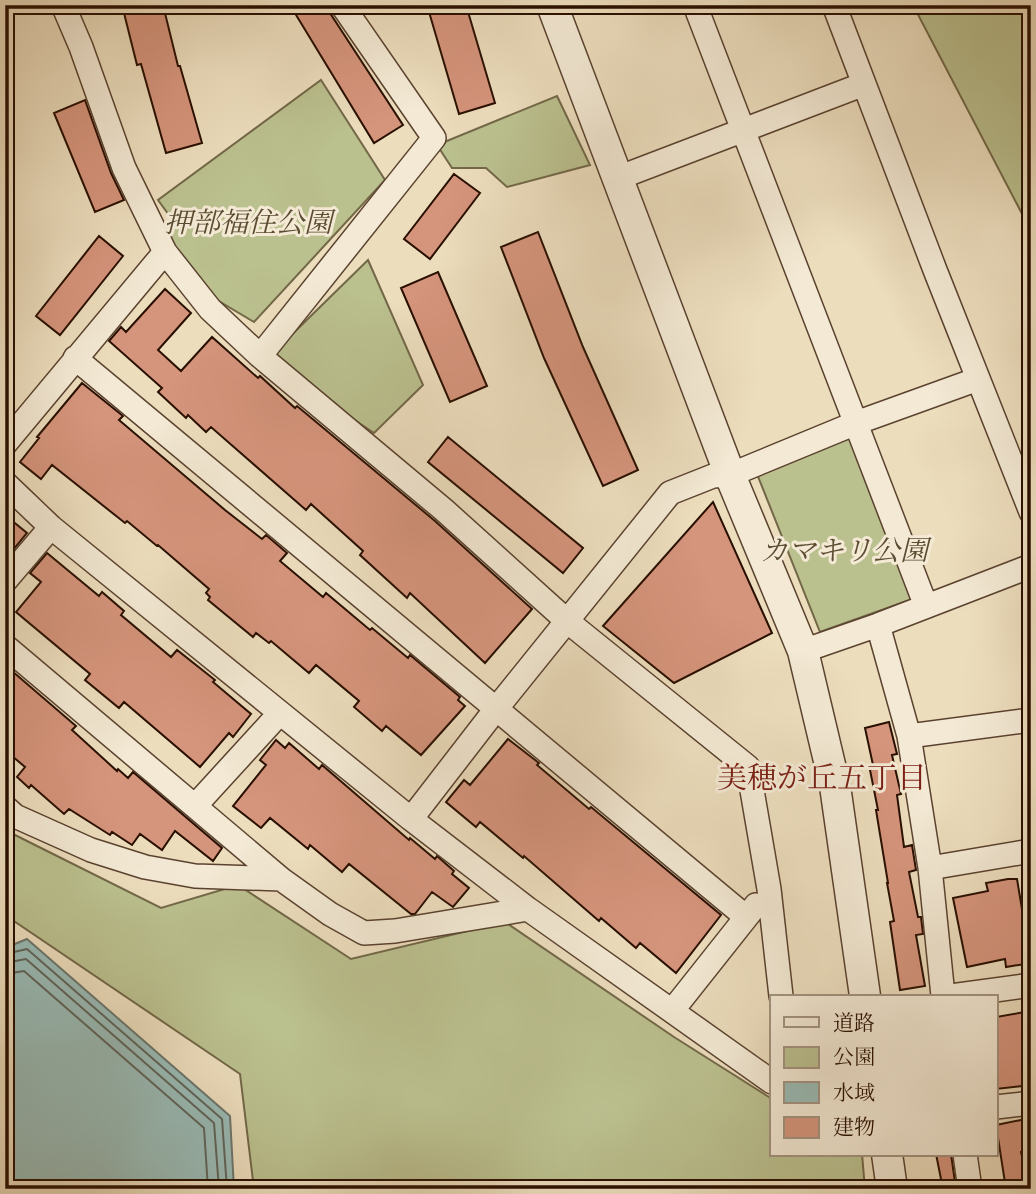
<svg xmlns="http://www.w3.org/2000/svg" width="1036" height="1194" font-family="'Libre Bodoni','Noto Serif JP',serif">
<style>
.green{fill:#bbc08f;stroke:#726848;stroke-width:2}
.water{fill:#99bbb6;stroke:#6c766d;stroke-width:2}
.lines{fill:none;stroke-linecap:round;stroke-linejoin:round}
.shore{stroke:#61655b;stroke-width:2}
.building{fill:#d5947c;stroke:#290f00;stroke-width:2}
.minor-casing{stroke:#5a422f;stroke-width:26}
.tertiary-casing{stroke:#5a422f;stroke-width:33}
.minor{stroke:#f3e9d4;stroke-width:23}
.tertiary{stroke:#f3e9d4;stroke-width:30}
.labels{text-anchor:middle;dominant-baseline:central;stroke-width:6;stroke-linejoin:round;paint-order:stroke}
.park-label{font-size:28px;font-style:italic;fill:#5c4d32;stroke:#f3e9d4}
.neighbourhood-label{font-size:30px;fill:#7a1f14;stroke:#f3e9d4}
</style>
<rect width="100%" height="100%" fill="#ecddbd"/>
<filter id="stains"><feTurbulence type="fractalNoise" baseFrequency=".00286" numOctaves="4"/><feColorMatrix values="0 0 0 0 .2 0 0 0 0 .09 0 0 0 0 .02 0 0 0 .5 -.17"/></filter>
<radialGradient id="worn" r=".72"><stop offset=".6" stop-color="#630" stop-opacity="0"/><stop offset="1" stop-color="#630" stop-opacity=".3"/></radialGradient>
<!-- green -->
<path class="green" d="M913,5H1031V231Z
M321,80L385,180L254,322L212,297L166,235L177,226L158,200Z
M557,96L590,165L507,187L486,168H452L437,145Z
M368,260L423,385L374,433L323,399L270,356Z
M853,435L921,596L820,632L757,474Z
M5,830L161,908L238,885L351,959L505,922L674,1037L772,1099V1154H862L865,1189H254L240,1074L5,915Z"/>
<!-- water -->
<path class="water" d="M27,939L230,1116L234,1189H20L5,1183V948Z"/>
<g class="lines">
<!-- shore -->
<path class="shore" d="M5,954L27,949L222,1119L227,1189
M5,963L26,959L214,1123L219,1189
M5,974L24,971L204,1128L208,1189"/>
</g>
<!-- building -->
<path class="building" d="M122,5H163L178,66H180L202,143L166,153L141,64L137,65Z
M290,5H328L330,13L403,125L374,143Z
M427,5H466L495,103L459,114Z
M85,100L111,173L124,200L95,212L54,113Z
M454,174L480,193L430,259L404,239Z
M538,232L583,347L638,470L603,486L544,358L501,247Z
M99,236L123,256L60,335L36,316Z
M438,272L487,386L450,402L401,288Z
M165,289L191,313L158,350L181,371L212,337L258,378L260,376L295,408L297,406L435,521L532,609L485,663L410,593L407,598L360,555L363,551L311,504L306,510L211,427L206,432L188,415L186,418L158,392L162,388L109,341L121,327L126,332Z
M82,383L123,416L119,420L225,510L262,539L266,535L287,553L280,561L323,597L326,593L370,630L372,628L408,658L410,655L460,697L458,700L465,706L421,755L386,726L382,731L354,707L359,701L316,665L309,673L271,641L269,643L256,633L253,637L208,600L210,597L206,593L209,589L158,545L157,546L127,521L125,523L52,465L41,479L20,462L39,438L37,437Z
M448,437L583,548L563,573L428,462Z
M713,502L772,633L674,683L603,626Z
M5,515L27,533L9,555L5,552Z
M47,553L99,596L102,592L124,611L121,615L171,657L177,650L215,680L213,682L251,714L233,737L229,733L200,767L124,702L119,708L85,680L90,674L16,612L41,582L30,573Z
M5,665L76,726L72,730L117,771L118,769L128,778L133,772L222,848L213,861L175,831L162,850L140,834L132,845L112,832L110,835L69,809L64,814L31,785L29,788L17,777L25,767L5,750Z
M889,722L897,754L892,755L901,794L897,795L904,847L912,845L916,870L909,872L918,917H921L923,934L916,935L925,986L900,990L890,922L894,921L887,883H888L876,810H878L869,765H873L865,728Z
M508,739L539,763L537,765L589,809L591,807L721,915L676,973L640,943L636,948L601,918L599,921L524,856L523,858L480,822L476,827L446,802L464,780L470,785Z
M276,740L285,748L289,743L319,769L322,765L409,840L410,838L435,859L437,856L454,871L452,874L469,888L453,907L432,892L415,914H411L349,864L342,872L310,845L308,849L270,818L261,828L233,806L266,765L260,760Z
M1008,879H1017L1031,963L1006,967L1005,959L967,967L953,898L988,891L986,883Z
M1031,1011V1085L996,1089V1017Z
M1031,1118V1142L1022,1143L1024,1151L1021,1152L1029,1189H1006L996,1125Z
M936,1154H951L956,1189H943Z"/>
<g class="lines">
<!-- minor casing -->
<g class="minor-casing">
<path id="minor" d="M63,5L81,47L124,168L165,252L210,309L260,356L444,510L567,621L748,767L769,889L781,996
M695,5L926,606
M834,5L935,270L1031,512
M618,178L864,84
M260,356L434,138L342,5
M75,358L746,917
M5,444L165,252
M5,483L51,527L411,819L528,909L772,1082
M5,581L51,527
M878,625L909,736
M5,646L281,879
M803,651L878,625L1031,566
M195,806L280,713
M5,807L15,816L91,850L145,867L195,876L281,879L330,914L364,933L395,931L528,909
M411,819L496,709L670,493L713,476L730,475L856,423L978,379
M930,868L1031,851
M943,996L930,868L909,736L1031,720
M951,996L1031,985
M672,1011L756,905
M996,1107L1031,1103
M965,1154L970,1189"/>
</g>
<!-- tertiary casing -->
<g class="tertiary-casing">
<path id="tertiary" d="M552,5L730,475L803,651L835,786L865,996
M887,1154L892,1189"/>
</g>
<!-- minor -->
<use href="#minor" class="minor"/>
<!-- tertiary -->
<use href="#tertiary" class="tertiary"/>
</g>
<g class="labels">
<!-- park labels -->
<g class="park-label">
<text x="248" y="223">押部福住公園</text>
<text x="844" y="551">カマキリ公園</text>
</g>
<!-- neighbourhood labels -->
<g class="neighbourhood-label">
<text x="822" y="779">美穂が丘五丁目</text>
</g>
</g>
<!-- margin -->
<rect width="1036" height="1194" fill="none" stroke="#ecddbd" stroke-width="28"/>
<rect x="7" y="7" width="1022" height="1180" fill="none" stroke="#290f00" stroke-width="3.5"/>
<rect x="14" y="14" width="1008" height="1166" fill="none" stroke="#290f00" stroke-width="2"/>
<!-- legend -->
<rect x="770" y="995" width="228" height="161" fill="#f3e9d4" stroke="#a2927f" stroke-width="2"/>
<rect x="784" y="1017" width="35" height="10" fill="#f3e9d4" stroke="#a2927f" stroke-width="2"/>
<text x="833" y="1030" font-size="21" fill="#290f00">道路</text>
<rect x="784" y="1047" width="35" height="21" fill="#bbc08f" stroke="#a2927f" stroke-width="2"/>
<text x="833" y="1064" font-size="21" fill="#290f00">公園</text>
<rect x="784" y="1082" width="35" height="21" fill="#99bbb6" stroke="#a2927f" stroke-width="2"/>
<text x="833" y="1100" font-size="21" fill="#290f00">水域</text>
<rect x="784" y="1117" width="35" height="21" fill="#d5947c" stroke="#a2927f" stroke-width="2"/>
<text x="833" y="1134" font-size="21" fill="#290f00">建物</text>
<rect width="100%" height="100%" filter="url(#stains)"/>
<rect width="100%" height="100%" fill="url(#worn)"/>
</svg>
